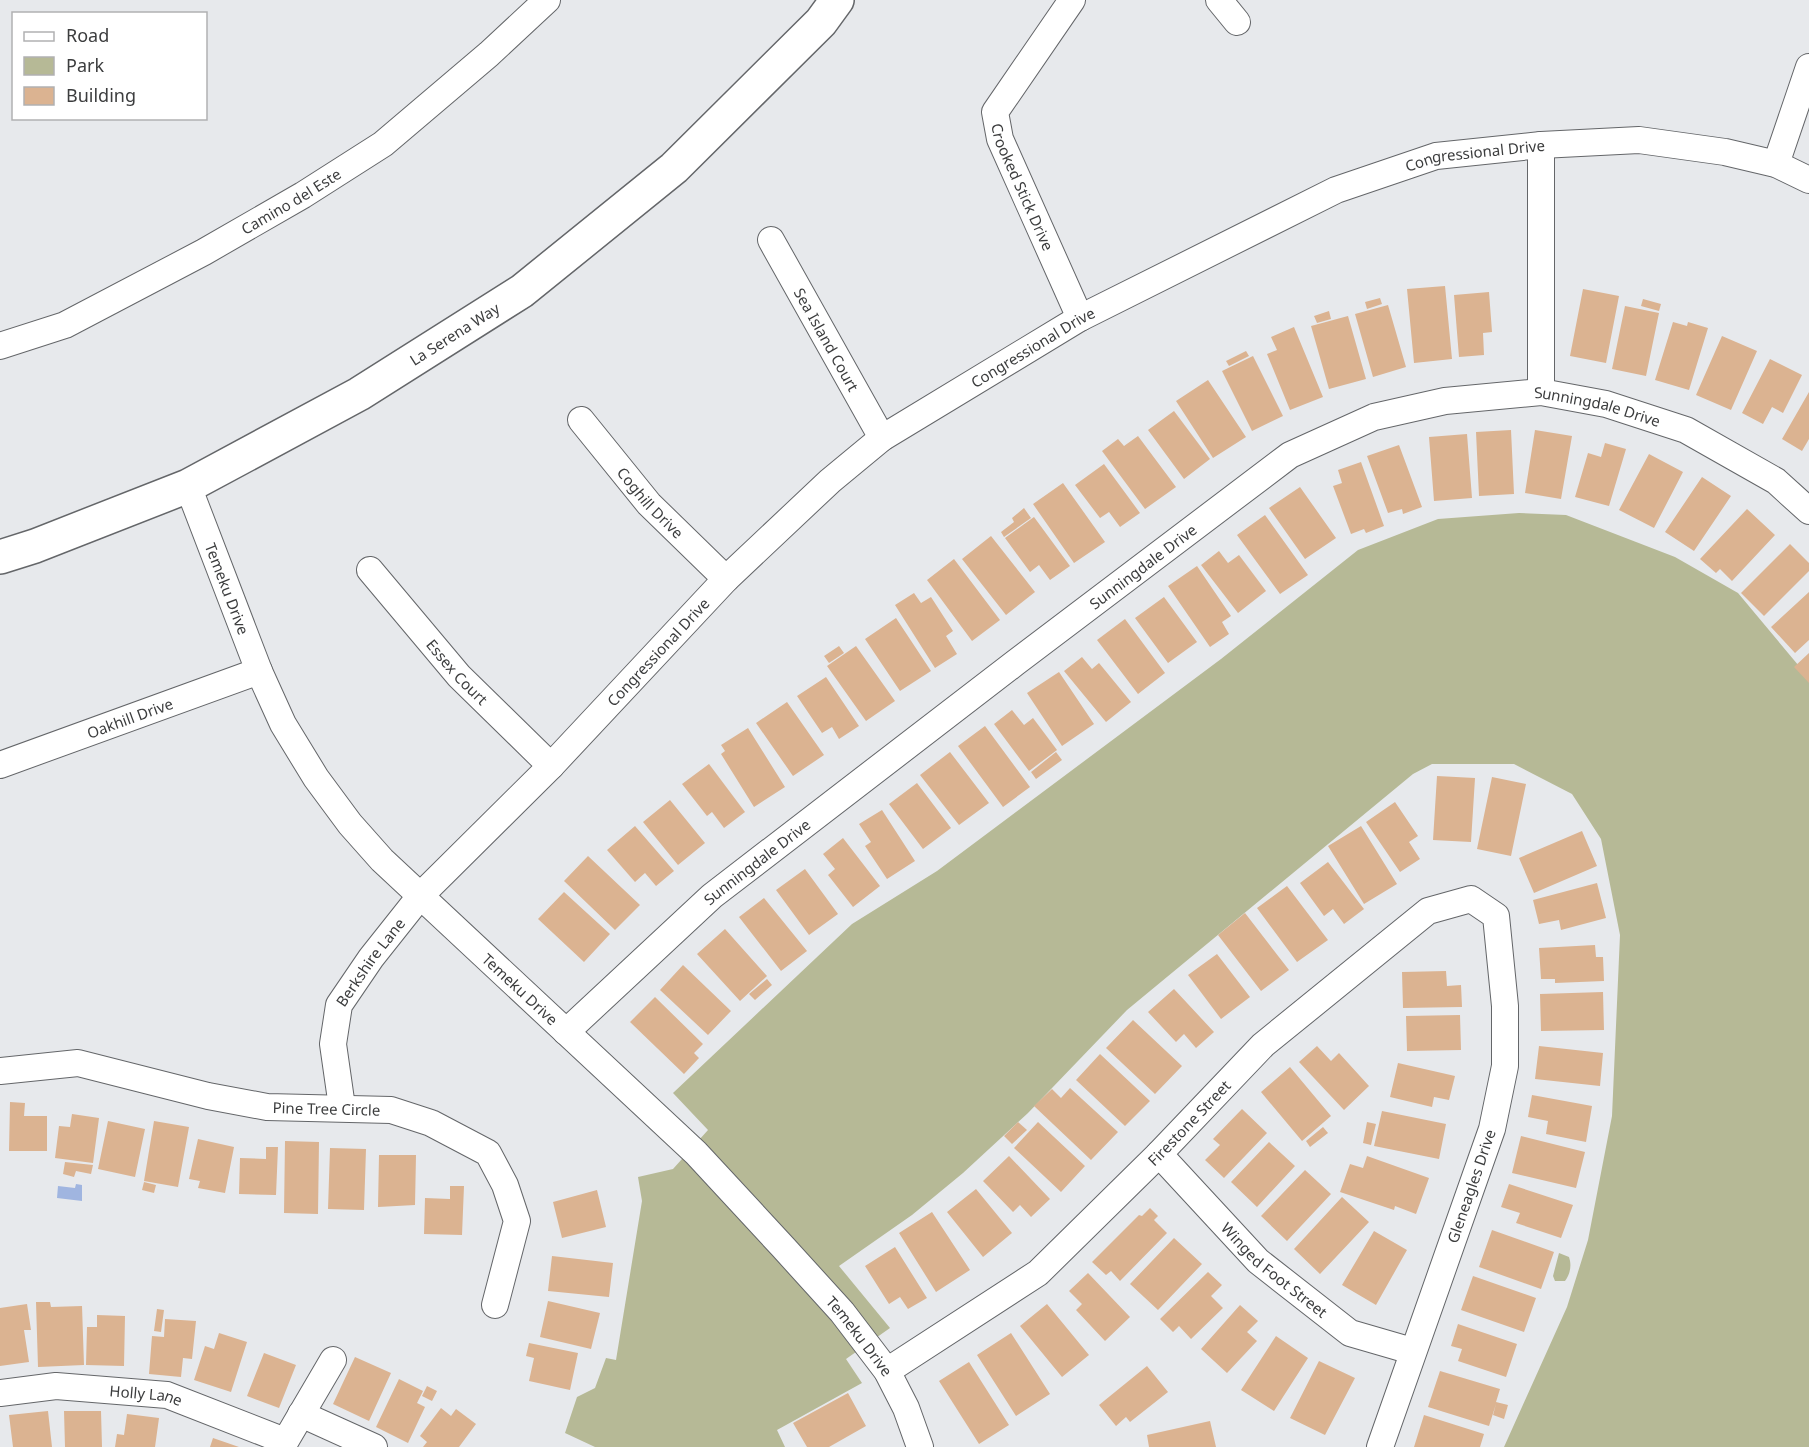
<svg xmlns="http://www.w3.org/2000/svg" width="1809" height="1447" font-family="'Noto Sans',sans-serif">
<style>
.green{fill:#b6b996}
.water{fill:#a0b5e0}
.building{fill:#dbb391}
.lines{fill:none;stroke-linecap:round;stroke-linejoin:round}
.minor-casing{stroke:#646669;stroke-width:28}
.major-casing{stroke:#646669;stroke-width:36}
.minor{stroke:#fff;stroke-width:26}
.major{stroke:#fff;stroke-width:33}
.labels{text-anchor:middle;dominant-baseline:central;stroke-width:5;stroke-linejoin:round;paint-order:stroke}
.street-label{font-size:15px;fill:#3c3d3e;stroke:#fff}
</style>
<rect width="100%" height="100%" fill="#e7e9ec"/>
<!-- green -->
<path class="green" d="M1519,513L1566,515L1675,557L1738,593L1809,678V1447H1504L1567,1307L1588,1240L1612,1116L1620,935L1601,839L1572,794L1514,764H1432L1413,774L1127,1010L1028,1113L963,1173L912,1215L839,1266L890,1328L846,1359L862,1383L777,1430L785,1447H595L565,1433L577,1397L595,1388L606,1358L616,1360L642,1201L638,1177L673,1169L708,1130L673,1093L852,924L937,871L1221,659L1358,550L1438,519Z
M1559,1253L1569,1257C1572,1266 1570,1274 1565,1281H1555L1553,1276Z"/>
<!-- water -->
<path class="water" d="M76,1184L82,1185V1201L57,1198L58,1186L75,1188Z"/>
<!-- building -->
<path class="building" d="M1445,286L1452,359L1414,363L1407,289Z
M1583,289L1619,296L1606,363L1570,356Z
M1489,292L1492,332L1483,333L1484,355L1459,357L1454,295Z
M1380,298L1382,304L1367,309L1365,302Z
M1643,299L1661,304L1659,311L1641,306Z
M1388,305L1406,367L1373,377L1355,314Z
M1625,306L1659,313L1646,376L1612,369Z
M1329,311L1331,319L1317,323L1314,316Z
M1348,316L1366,379L1329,389L1311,326Z
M1673,322L1687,326L1688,322L1708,328L1689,390L1655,380Z
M1294,327L1323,397L1290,410L1267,354L1277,350L1271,337Z
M1722,336L1757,351L1731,410L1696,395Z
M1246,351L1249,356L1229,366L1226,361Z
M1253,356L1283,416L1252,431L1222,371Z
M1770,359L1802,375L1783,413L1772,407L1763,424L1742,413Z
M1208,380L1246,437L1213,458L1176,401Z
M1809,392V439L1802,451L1782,439Z
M1174,411L1210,459L1184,479L1148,430Z
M1511,430L1514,494L1479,496L1476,432Z
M1535,430L1572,436L1561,499L1525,493Z
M1467,434L1472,498L1434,501L1429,437Z
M1138,436L1176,487L1145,509L1102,451L1118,439L1124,446Z
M1605,443L1626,449L1609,506L1575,497L1588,453L1601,457Z
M1399,445L1422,507L1403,514L1402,509L1388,513L1367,456Z
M1649,454L1683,472L1654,528L1619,510Z
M1361,462L1384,526L1366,533L1364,529L1351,534L1333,486L1342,483L1338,470Z
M1104,464L1140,513L1120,527L1109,512L1100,518L1075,485Z
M1702,477L1731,496L1694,551L1665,532Z
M1063,483L1105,542L1074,563L1033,504Z
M1300,487L1336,538L1305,559L1269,508Z
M1024,508L1031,518L1004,537L1001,532L1014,522L1012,518Z
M1747,509L1775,535L1732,581L1720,569L1716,573L1700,559Z
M1265,515L1308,575L1280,594L1237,535Z
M1034,517L1070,566L1050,580L1039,565L1030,572L1005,538Z
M991,536L1035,592L1006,615L962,559Z
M1790,544L1809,563V571L1764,616L1741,593Z
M1219,551L1228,563L1239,555L1266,591L1238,613L1201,565Z
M954,559L1000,620L972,641L927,580Z
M1197,566L1231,616L1222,622L1229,634L1210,647L1168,586Z
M1809,592V640L1795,653L1771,627Z
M914,593L921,603L931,597L953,631L946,636L957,654L935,668L895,605Z
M1164,597L1197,642L1168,663L1135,618Z
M896,618L931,671L900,691L865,639Z
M1125,619L1165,673L1138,694L1097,640Z
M839,646L844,653L829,663L824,656Z
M856,646L895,701L866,721L827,666Z
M1809,653V683L1794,667Z
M1082,657L1092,669L1099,663L1131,702L1106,722L1064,671Z
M1059,672L1094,724L1062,746L1027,693Z
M826,677L859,726L839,739L832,727L822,733L797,696Z
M787,702L824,755L793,776L756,723Z
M1012,710L1024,725L1033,718L1057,750L1029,771L994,724Z
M985,726L1030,787L1003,807L958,746Z
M748,728L785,787L754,807L721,754L725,751L721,745Z
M950,752L989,803L959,825L920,775Z
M1056,752L1062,760L1036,779L1031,772Z
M709,764L745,812L724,828L712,812L707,816L682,784Z
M1437,776L1475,778L1471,842L1433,840Z
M1492,777L1526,784L1511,856L1477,849Z
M917,783L951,828L923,849L889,804Z
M670,800L705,843L678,865L643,822Z
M1395,802L1418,836L1409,842L1420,859L1400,872L1366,822Z
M882,810L915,861L887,879L865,846L871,842L859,824Z
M635,826L674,871L656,886L645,873L635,882L607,850Z
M1361,826L1397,884L1364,904L1328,846Z
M1582,831L1597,866L1534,893L1519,858Z
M843,838L880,886L853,907L828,875L835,869L823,854Z
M588,856L640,905L615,930L564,881Z
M1328,862L1364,909L1344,924L1333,909L1324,916L1300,883Z
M805,869L838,914L809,935L776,890Z
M1597,883L1606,918L1561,930L1559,920L1539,924L1533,900Z
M1287,886L1328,940L1297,962L1257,908Z
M564,892L610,934L584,962L538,919Z
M764,898L807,951L781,971L739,917Z
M1245,913L1289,970L1261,991L1218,935Z
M725,929L767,976L740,1001L697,954Z
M1595,945L1596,957H1603L1604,981L1555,983V979H1541L1539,948Z
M1217,954L1250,997L1221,1019L1188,975Z
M683,965L731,1011L708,1035L660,990Z
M1446,971L1447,986L1461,985L1462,1007L1403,1008L1402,972Z
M767,979L772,985L755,1000L749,994Z
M1174,989L1214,1032L1196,1048L1184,1034L1176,1042L1148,1012Z
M1603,992L1604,1030L1541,1031L1540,994Z
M655,997L703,1044L694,1053L699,1058L684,1074L630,1022Z
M1460,1015L1461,1050L1407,1051L1406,1016Z
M1133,1020L1182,1066L1155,1094L1106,1048Z
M1317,1046L1331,1061L1339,1053L1369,1086L1344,1110L1299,1062Z
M1539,1046L1603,1053L1600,1086L1535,1079Z
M1100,1054L1150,1101L1125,1126L1076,1080Z
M1398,1063L1455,1076L1449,1100L1434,1097L1432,1107L1390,1097Z
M1290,1067L1331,1116L1302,1141L1261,1092Z
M1070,1088L1118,1132L1091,1160L1034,1106L1052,1089L1061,1098Z
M1532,1095L1592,1106L1586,1142L1546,1134L1548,1121L1528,1117Z
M10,1102L25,1103L24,1116H47V1151H9Z
M1242,1109L1267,1133L1224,1178L1205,1160L1220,1145L1213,1139Z
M1382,1111L1446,1124L1439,1159L1374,1146Z
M72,1114L99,1118L93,1163L55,1158L59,1126L70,1127Z
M108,1121L145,1129L135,1177L98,1169Z
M154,1121L189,1127L178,1187L144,1181Z
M1018,1122L1027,1130L1012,1144L1004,1136Z
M1038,1122L1085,1166L1061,1192L1014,1148Z
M1367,1122L1376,1124L1371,1145L1363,1143Z
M1323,1127L1328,1133L1310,1147L1306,1141Z
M1521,1136L1585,1152L1576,1188L1512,1173Z
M198,1139L234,1147L225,1193L198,1188L200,1181L189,1179Z
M285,1141L319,1142L318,1214L284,1213Z
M1269,1142L1295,1166L1257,1207L1231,1182Z
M266,1147H278L276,1195L239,1194L240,1158L266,1159Z
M330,1148L366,1149L364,1210L328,1209Z
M379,1155H416L415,1205L378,1207Z
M1009,1156L1050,1199L1031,1217L1020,1205L1013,1212L983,1181Z
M1367,1156L1429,1178L1416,1214L1395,1206L1394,1210L1340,1192L1350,1164L1363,1168Z
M65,1162L93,1165L91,1174L76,1171L74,1177L63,1174Z
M1305,1170L1331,1194L1287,1241L1261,1216Z
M144,1182L156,1185L154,1193L142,1190Z
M1509,1184L1573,1205L1561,1238L1516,1223L1520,1213L1501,1207Z
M450,1186H464L462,1235L424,1234L425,1198L450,1199Z
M976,1189L1012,1233L983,1257L947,1212Z
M597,1190L606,1227L562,1238L553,1202Z
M1342,1197L1369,1222L1320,1274L1294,1249Z
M1150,1208L1158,1216L1154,1220L1167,1233L1120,1281L1111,1271L1106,1275L1092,1262L1139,1215L1142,1216Z
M932,1212L970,1270L936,1292L899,1233Z
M1492,1230L1554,1252L1541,1289L1479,1267Z
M1374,1231L1407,1250L1376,1305L1342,1285Z
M1174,1238L1202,1264L1158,1310L1130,1284Z
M895,1247L927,1298L908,1309L900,1297L889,1304L865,1266Z
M552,1256L613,1263L609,1297L548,1291Z
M1208,1272L1222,1285L1211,1296L1223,1308L1191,1339L1179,1326L1173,1332L1160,1319Z
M1088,1273L1130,1317L1105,1341L1076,1310L1082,1304L1069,1291Z
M1473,1276L1536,1298L1524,1332L1461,1310Z
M548,1301L600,1313L591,1349L540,1337Z
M36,1302H50L51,1307L82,1306L84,1365L38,1367Z
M27,1304L31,1330H24L29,1362L0,1366V1308Z
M1047,1304L1089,1355L1062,1377L1020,1326Z
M1240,1305L1258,1321L1247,1332L1257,1341L1227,1373L1201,1349Z
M157,1309L164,1310L161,1332L154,1331Z
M97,1315L125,1316L124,1366L86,1365L87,1327H97Z
M165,1319L196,1321L192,1359L183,1358L181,1377L149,1374L152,1336L164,1337Z
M1458,1324L1517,1344L1506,1377L1458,1361L1462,1349L1451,1346Z
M219,1333L247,1342L231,1392L194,1380L205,1346L214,1349Z
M1011,1333L1050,1394L1016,1416L977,1355Z
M1276,1336L1308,1358L1274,1411L1241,1390Z
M529,1343L578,1353L570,1390L529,1381L534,1358L526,1356Z
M264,1353L296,1365L279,1408L247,1396Z
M355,1357L391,1373L369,1421L333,1404Z
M1319,1361L1355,1378L1325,1435L1290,1418Z
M969,1362L1009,1425L979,1444L939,1381Z
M1147,1366L1168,1392L1130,1422L1126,1417L1116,1426L1099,1405Z
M1440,1371L1500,1389L1496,1402L1508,1405L1504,1419L1493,1415L1496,1404L1489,1426L1428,1407Z
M399,1379L423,1391L417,1403L425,1407L408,1443L376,1427Z
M427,1386L437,1391L432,1401L422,1396Z
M848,1393L866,1426L829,1447H807L793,1423Z
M441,1408L451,1416L456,1409L476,1424L459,1447H423L427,1442L420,1436Z
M48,1411L52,1447H13L9,1415Z
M64,1411H101L102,1447H65Z
M127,1414L159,1418L155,1447H115L117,1434L124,1435Z
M1424,1415L1484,1434L1480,1447H1414Z
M1210,1421L1216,1447H1149L1147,1435Z
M213,1438L239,1447H210Z"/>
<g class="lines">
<!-- minor casing -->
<g class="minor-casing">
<g id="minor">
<path id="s1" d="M1072,0L995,112L1000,139L1080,318"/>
<path d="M1219,0L1237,22"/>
<path d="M1541,145V392"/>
<path d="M1776,164L1809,67"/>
<path id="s2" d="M771,240L882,438"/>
<path id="s3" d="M0,346L65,325L204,252L303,195L383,144L489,54L547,0"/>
<path id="s4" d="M581,420L649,504L726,579"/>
<path id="s5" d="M188,486L259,671L283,724L316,778L350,824L382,860L696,1153L783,1247L842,1312L887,1371L906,1408L920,1447"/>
<path id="s6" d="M370,570L459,676L551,766"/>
<path id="s7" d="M0,765L259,671"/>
<path id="s8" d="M566,1032L712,896L1015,663L1290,455L1374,417L1445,401L1541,392L1606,404L1686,430L1776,481L1809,511"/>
<path id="s9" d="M0,1071L78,1063L208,1096L267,1107L391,1110L431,1123L488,1153L505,1185L517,1221L495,1305"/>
<path id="s10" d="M342,1107L333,1044L339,1005L371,958L421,895L551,766L726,579L830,481L882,438L1080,318L1336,190L1436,156L1541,145L1639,140L1725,152L1776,164L1809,180"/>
<path id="s11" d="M1159,1154L1258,1261L1350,1333L1412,1351"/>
<path id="s12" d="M887,1371L1038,1273L1159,1154L1263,1045L1428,911L1471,899L1496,916L1505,1006V1066L1492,1129L1380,1447"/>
<path id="s13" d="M0,1393L56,1386L167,1395L285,1441"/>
<path d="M301,1414L374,1447"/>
<path d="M282,1447L333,1360"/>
</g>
</g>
<!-- major casing -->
<g class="major-casing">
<g id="major">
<path id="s14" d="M0,557L35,546L188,486L359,394L522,291L674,168L821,22L837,0"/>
</g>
</g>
<!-- minor -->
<use href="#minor" class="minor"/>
<!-- major -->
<use href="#major" class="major"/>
</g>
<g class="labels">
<!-- street labels -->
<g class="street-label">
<text stroke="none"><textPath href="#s10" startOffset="1552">Congressional Drive</textPath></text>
<text stroke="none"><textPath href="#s1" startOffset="216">Crooked Stick Drive</textPath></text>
<text stroke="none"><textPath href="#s3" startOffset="326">Camino del Este</textPath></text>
<text stroke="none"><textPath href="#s14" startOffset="508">La Serena Way</textPath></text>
<text stroke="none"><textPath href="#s2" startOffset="114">Sea Island Court</textPath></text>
<text stroke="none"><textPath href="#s10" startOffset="1066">Congressional Drive</textPath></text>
<text stroke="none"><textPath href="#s8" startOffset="1246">Sunningdale Drive</textPath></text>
<text stroke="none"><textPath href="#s4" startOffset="108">Coghill Drive</textPath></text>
<text stroke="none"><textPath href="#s8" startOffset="742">Sunningdale Drive</textPath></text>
<text stroke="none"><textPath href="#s5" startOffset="110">Temeku Drive</textPath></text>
<text stroke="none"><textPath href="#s10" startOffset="580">Congressional Drive</textPath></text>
<text stroke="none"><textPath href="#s6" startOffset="134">Essex Court</textPath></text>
<text stroke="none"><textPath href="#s7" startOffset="138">Oakhill Drive</textPath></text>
<text stroke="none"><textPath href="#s8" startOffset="256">Sunningdale Drive</textPath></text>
<text stroke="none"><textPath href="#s10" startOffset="156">Berkshire Lane</textPath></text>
<text stroke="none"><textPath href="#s5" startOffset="614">Temeku Drive</textPath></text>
<text stroke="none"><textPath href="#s9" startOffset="332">Pine Tree Circle</textPath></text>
<text stroke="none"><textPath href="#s12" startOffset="393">Firestone Street</textPath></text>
<text transform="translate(1471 1186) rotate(-71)">Gleneagles Drive</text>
<text stroke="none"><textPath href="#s11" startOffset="164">Winged Foot Street</textPath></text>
<text stroke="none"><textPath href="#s5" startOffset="1100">Temeku Drive</textPath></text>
<text stroke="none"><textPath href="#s13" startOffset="147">Holly Lane</textPath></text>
</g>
</g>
<!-- legend -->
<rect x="12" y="12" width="195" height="108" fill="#ffffff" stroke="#b1b1b2" stroke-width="1.5"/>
<rect x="24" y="32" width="30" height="9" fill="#ffffff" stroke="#b1b1b2" stroke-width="1.5"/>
<text x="66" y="42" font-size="18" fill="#3c3d3e">Road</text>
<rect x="24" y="57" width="30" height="18" fill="#b6b996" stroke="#b1b1b2" stroke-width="1.5"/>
<text x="66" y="72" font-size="18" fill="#3c3d3e">Park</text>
<rect x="24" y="87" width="30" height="18" fill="#dbb391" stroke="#b1b1b2" stroke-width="1.5"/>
<text x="66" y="102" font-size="18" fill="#3c3d3e">Building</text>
</svg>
